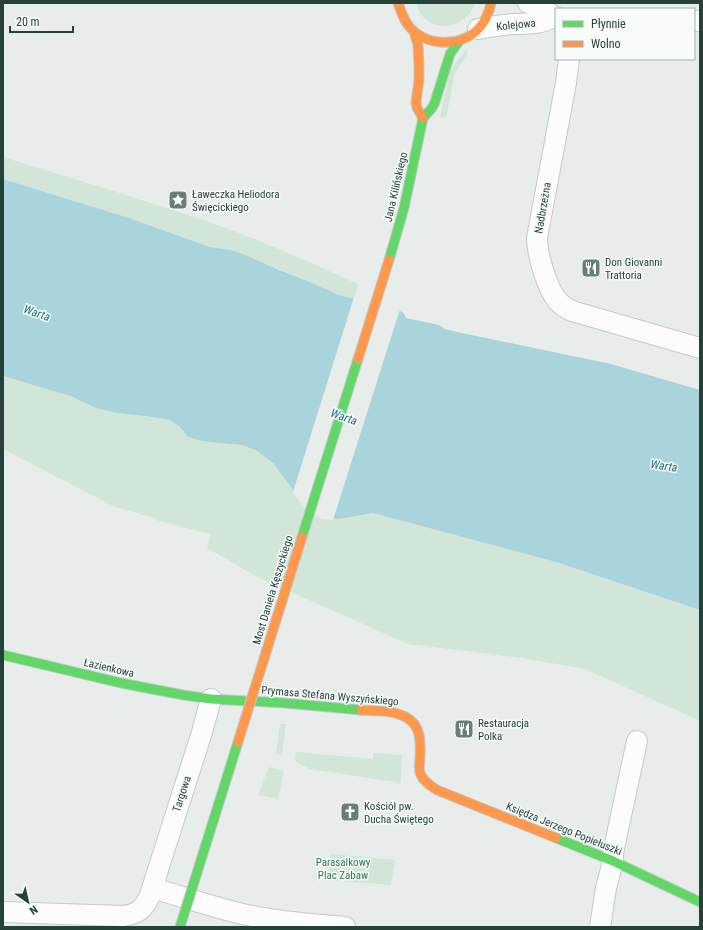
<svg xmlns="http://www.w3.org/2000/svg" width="703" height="930" font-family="'Roboto Condensed',sans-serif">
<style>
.green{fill:#d1e6d8}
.water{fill:#a9d4db}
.pier{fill:#e8edeb}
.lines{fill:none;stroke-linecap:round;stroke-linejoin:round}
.street-casing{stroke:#c5cac8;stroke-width:22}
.fast-casing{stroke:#c3cbc8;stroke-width:11}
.slow-casing{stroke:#c3cbc8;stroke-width:11}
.street{stroke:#fcfcfc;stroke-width:20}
.fast{stroke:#63d668;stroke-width:9}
.slow{stroke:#ff974d;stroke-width:9}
.fast-bridge-casing{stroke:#c3cbc8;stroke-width:11;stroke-linecap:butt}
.slow-bridge-casing{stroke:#c3cbc8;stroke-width:11;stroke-linecap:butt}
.fast-bridge{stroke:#63d668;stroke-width:9}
.slow-bridge{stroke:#ff974d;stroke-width:9}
.labels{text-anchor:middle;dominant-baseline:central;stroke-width:3;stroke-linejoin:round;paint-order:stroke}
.street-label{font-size:11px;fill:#24423a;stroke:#f7fbf9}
.poi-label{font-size:11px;fill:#24423a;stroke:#f7fbf9;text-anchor:start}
.park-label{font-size:11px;fill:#2d7a4b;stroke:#f7fbf9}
.water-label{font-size:12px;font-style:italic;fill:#1c6f80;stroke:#f7fbf9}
</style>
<rect width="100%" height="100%" fill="#e8edeb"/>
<!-- green -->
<path class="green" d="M416,3H475C466,33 423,34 416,3Z
M466,50L468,53L455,73L446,118L440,117L450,71Z
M3,157C71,178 139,198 206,221C258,239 308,261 358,284L354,299L339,295L310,282L231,250L210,247L126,217L3,179Z
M3,376L70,396L96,408L169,420L179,426L188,437L202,441L219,443L242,445L257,451L273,463L287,480L339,519L373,513L556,562L700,610V721L585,669L522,658L408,644L257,577L207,548L210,534L159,521L151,517L115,507L3,449Z
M280,724H286L282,756L276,754Z
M296,752L373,759V753L402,755L401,783L310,769L295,761Z
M269,767L284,771L278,799L258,795Z
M331,854L395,860L391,885L327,880Z"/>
<!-- water -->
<path class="water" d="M3,179L126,217L210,247L231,250L248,256L279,270L310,282L339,295L403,312L406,318L439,325L445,329L457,332L611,364L700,390V610L556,562L373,513L339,519L322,517L306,507L273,463L257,451L242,445L219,443L202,441L188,437L179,426L169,420L145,416L117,413L96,408L70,396L3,376Z"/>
<!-- pier -->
<path class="pier" d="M354,297L400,309L333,520L321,519L305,508L293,492Z"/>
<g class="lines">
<!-- street casing -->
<g class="street-casing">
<path id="street" d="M528,3L544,8L553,17H556
M694,21H700
M478,29C490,27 501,25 513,24C528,23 539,25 553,17
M569,59L566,83L537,238C537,254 547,288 557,300C561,305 566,308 572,311L700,348
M152,888C184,897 215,908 247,915C279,922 312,924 345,927
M3,912L123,916C138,914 144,909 150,895L202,732L211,699
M600,927L606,888L613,861V853L637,741"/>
</g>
<!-- fast casing -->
<g class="fast-casing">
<path id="fast" d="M389,260L404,208L423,118L432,108L435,102L450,54L459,41
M3,655L121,683L183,695L211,699L284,703L361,710
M556,838L613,861L700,902"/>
</g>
<!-- slow casing -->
<g class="slow-casing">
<path id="slow" d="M398,3C401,11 403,18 408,25C425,47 461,48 479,28C486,21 489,12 491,3
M414,32L418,45L419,67V80L416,102L417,108L423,118
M361,710C373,711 386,710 398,714C420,720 421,737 420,757C420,763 418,770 421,775C424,782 431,786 437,790L556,838"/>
</g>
<!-- street -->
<use href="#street" class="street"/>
<!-- fast -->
<use href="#fast" class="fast"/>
<!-- slow -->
<use href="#slow" class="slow"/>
<!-- fast-bridge casing -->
<g class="fast-bridge-casing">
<path id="fast-bridge" d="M302,537L358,359
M180,927L238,742"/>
</g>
<!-- slow-bridge casing -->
<g class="slow-bridge-casing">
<path id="slow-bridge" d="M358,359L389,260
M238,742L302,537"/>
</g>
<!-- fast-bridge -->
<use href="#fast-bridge" class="fast-bridge"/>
<!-- slow-bridge -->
<use href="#slow-bridge" class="slow-bridge"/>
</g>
<!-- icons -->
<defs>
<g id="sight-square" transform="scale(1)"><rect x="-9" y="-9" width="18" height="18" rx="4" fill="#697e78" stroke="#f7fbf9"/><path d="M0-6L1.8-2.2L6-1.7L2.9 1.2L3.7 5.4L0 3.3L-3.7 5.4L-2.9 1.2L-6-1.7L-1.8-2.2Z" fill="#fff"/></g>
<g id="restaurant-square" transform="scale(1)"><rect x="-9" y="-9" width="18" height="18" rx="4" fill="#697e78" stroke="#f7fbf9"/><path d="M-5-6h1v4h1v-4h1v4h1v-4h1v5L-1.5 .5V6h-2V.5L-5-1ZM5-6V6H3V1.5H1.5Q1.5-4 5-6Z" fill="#fff"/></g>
<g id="church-square" transform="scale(1)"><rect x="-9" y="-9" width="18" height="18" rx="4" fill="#697e78" stroke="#f7fbf9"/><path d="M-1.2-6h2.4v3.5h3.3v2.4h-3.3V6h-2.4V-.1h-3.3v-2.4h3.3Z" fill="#fff"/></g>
</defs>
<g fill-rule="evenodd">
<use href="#sight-square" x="178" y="200"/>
<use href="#restaurant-square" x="591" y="268"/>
<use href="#restaurant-square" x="464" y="729"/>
<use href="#church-square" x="350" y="812"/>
</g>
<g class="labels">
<!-- street labels -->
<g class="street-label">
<text transform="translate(516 25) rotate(-6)">Kolejowa</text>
<text transform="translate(396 187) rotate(-77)">Jana Kilińskiego</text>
<text transform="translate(543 208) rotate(-80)">Nadbrzeżna</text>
<text transform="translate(273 590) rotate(-73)">Most Daniela Kęszyckiego</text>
<text transform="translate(109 668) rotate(13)">Łazienkowa</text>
<text transform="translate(330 696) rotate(5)">Prymasa Stefana Wyszyńskiego</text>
<text transform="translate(182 794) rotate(-72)">Targowa</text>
<text transform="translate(564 829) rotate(22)">Księdza Jerzego Popiełuszki</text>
</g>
<!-- poi labels -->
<g class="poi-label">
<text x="192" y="194">Ławeczka Heliodora<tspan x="192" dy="13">Święcickiego</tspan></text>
<text x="605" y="262">Don Giovanni<tspan x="605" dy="13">Trattoria</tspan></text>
<text x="478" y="723">Restauracja<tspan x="478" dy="13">Polka</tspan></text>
<text x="364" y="806">Kościół pw.<tspan x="364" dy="13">Ducha Świętego</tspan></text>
</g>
<!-- park labels -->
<g class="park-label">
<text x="343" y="862">Parasalkowy<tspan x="343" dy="13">Plac Zabaw</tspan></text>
</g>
<!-- water labels -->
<g class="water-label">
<text transform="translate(37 313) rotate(19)">Warta</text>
<text transform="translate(344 417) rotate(19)">Warta</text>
<text transform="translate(664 466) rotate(8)">Warta</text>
</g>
</g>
<!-- border -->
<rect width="703" height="930" fill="none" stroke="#24423a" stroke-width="8"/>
<!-- legend -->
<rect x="555" y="8" width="140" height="52" fill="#f7fbf9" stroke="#a3b1ad"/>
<rect x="563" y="21" width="20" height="6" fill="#63d668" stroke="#a3b1ad"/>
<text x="591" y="28" font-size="12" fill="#24423a">Płynnie</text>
<rect x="563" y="41" width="20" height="6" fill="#ff974d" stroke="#a3b1ad"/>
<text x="591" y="48" font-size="12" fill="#24423a">Wolno</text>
<!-- north arrow -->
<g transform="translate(28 902) rotate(146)" stroke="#f7fbf9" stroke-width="3" paint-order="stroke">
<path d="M0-3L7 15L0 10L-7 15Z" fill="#24423a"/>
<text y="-6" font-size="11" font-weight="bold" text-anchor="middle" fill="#24423a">N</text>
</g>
<!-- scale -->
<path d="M10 26v6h63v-6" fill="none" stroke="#24423a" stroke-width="2"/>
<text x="16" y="26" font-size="12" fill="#24423a" stroke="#f7fbf9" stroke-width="3" paint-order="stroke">20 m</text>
</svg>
